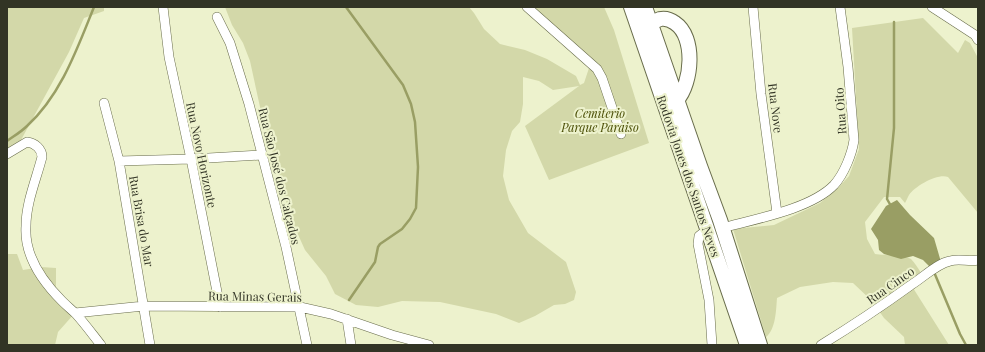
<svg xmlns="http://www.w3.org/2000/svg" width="985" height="352" font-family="'Playfair Display',serif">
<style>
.green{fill:#d3d8a9}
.water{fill:#999e64}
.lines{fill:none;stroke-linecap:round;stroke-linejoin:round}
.stream{stroke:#999e64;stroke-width:2.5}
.street-casing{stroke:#686c4b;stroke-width:10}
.primary-casing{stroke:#686c4b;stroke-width:16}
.street{stroke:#fff;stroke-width:9}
.primary{stroke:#fff;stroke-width:14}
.labels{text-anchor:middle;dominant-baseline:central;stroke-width:4;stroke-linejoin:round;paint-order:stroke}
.street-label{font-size:12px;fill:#323425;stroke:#edf2cd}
.park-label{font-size:12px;font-style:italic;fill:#494d04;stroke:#edf2cd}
</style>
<rect width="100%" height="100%" fill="#edf2cd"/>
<!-- green -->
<path class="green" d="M7,7H104V11L84,18L69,52L21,140L7,151Z
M225,7H469L474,13L484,29L500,44L525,50L547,59L576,76L580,85L584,83L591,62L530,7H604L614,30L649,143L549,180L525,126L579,86L553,90L539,81L523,77V104L520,122L512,131L506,150L503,176L509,200L528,233L566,262L576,292L574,300L565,304L554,305L535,316L519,323L496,314L440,302L402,301L378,307L356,305L335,294L326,276L305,250L291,219L260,107L250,61L243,43L232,25Z
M923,18L958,53L965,40L970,43L978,58V213L948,177C938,173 915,186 909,195C908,197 906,201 905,203L900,197H884L865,222L867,239L875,254C883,255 907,256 911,259C915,263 918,268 921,273L908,280L949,345H905L904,337L884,318L872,301L853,283L833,282L800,287L777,298C776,310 776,329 766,337L733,229L774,225L820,203L837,189L849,176L859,149L852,28Z
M7,254H17L23,270L41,267L56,268V296L74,314L58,332L55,345H7Z"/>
<!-- water -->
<path class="water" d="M897,200L910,215L934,238L941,262L932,269L923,260L913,256L901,259L884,254L879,250L878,240L871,229L886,206Z"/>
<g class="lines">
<!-- stream -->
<path class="stream" d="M346,7L403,85L411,104L415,122L418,167L416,208L410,219L402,229L380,244L378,247L375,262L349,300
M7,141C14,136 21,132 27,126C61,95 77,49 94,7
M891,206L887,199L894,128V22
M934,272L960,334L966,345"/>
<!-- street casing -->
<g class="street-casing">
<path id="street" d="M163,7L169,57L191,159L220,307
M527,7L597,69L602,78L621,134
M753,7L761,94L777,213
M932,7L975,35L978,40
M217,17L230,43L249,104L286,247L307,345
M104,103L119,161L150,345
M7,154L27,142C35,143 42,149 42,157C36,180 26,203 26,226C24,255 43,282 62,301C67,306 72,310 76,314C85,324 93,335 101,345
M119,161L191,159L262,155
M722,228C755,219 811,209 834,185C844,174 852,154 854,140L848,67L840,7
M708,229L699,236L698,244L709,300L712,345
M75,313L144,306L300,307L331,314L392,335L429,345
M347,319L351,345
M821,345C852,326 882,306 911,285C924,277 936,264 950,261C959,258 969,262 978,260"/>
</g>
<!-- primary casing -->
<g class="primary-casing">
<path id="primary" d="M631,7L747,345
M645,7L700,166L720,220L760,345
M644,29C648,26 654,21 660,19C665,18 671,20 675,23C696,37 692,83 677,100"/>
</g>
<!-- street -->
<use href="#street" class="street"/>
<!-- primary -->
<use href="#primary" class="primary"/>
</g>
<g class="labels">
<!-- street labels -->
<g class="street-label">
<text transform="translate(776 108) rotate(83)">Rua Nove</text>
<text transform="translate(840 111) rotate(-94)">Rua Oito</text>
<text transform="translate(202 155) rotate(78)">Rua Novo Horizonte</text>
<text transform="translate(280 176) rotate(76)">Rua São José dos Calçados</text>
<text transform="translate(689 176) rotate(71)">Rodovia Jones dos Santos Neves</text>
<text transform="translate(142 221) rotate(80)">Rua Brisa do Mar</text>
<text transform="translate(890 285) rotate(-35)">Rua Cinco</text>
<text transform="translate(255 296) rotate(1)">Rua Minas Gerais</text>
</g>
<!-- park labels -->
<g class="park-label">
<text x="600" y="113">Cemiterio<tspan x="600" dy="14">Parque Paraiso</tspan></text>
</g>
</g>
<!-- border -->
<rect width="985" height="352" fill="none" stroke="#323425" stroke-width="16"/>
</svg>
